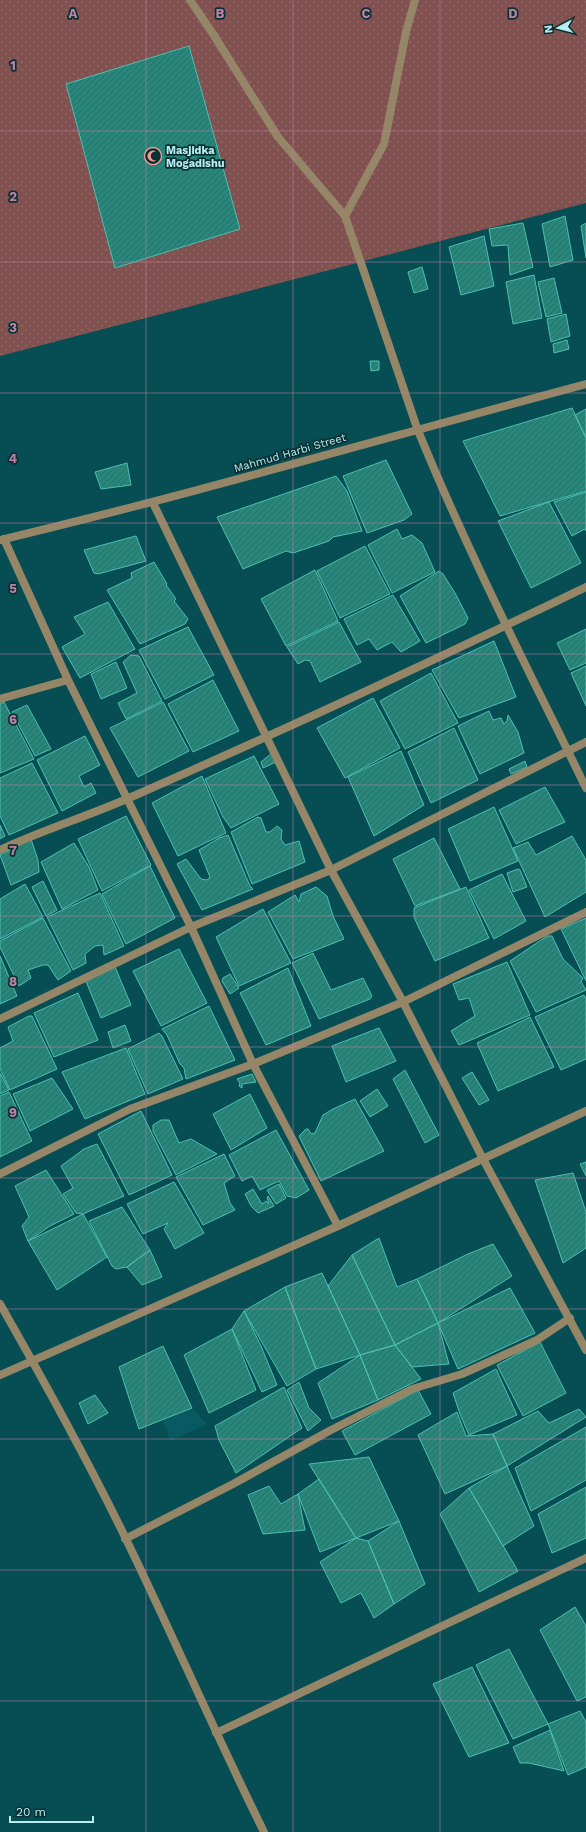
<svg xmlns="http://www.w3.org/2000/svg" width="586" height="1832" font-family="'Work Sans',sans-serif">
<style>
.built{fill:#075a61}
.grass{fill:url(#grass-dots)}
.building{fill:url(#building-hatch);stroke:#4cc0b1}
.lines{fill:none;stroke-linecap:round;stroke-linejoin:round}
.service{stroke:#958668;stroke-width:8}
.minor{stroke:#958668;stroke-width:8}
.tertiary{stroke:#958668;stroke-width:8}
.grid{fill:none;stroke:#bd82a6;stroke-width:1;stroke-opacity:0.55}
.labels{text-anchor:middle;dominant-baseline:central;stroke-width:3.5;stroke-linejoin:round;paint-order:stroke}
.poi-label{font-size:11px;font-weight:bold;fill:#b8ecf1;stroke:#093134;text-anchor:start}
.street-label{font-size:11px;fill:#b8ecf1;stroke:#093134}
.grid-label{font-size:13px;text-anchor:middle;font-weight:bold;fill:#bd82a6;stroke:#093134;stroke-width:3.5;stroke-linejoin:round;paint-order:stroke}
</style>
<defs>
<pattern id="grass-dots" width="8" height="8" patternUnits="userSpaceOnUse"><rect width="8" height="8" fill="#81514f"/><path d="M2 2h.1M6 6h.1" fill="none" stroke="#916a69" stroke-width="1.8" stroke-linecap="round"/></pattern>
<pattern id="building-hatch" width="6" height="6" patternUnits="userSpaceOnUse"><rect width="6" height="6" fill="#2b857a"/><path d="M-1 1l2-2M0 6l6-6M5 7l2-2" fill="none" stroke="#306c66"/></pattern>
</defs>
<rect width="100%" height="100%" fill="#064e53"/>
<!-- built -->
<path class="built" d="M192,1408L207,1424L170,1441L163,1420Z"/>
<!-- grass -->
<path class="grass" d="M0,0H586V203L0,356Z"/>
<!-- building -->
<path class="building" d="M189,46L240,229L115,268L66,84Z
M565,216L573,260L550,267L542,224Z
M523,223L533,267L510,275L508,245L492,246L489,229Z
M586,223V258L581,226Z
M484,236L494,286L461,295L449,247Z
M422,267L428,289L414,293L408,272Z
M534,275L542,318L513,324L506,282Z
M554,278L562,313L546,317L538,282Z
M566,314L570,336L551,342L547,319Z
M567,340L569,349L554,353L553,344Z
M370,361H379V370L371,371Z
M572,408L586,438V491L500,516L463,441Z
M586,409V438L575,415Z
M386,460L412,514L404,520L367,533L343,476Z
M127,463L131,485L101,489L95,472Z
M336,476L347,491L362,531L333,537L329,541L293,553L286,551L243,569L217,517Z
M586,492V531L585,529L572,536L554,502Z
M549,502L581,563L531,588L498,521Z
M397,529L402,539L412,535L422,543L435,572L392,593L368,545Z
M136,536L146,561L98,574L94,573L84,550Z
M365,546L390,594L340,618L317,571Z
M154,562L167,584L166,585L176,599L174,601L188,619L185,624L140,644L107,590L132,578L131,573Z
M315,570L338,621L286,646L261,599Z
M439,571L443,574L455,593L468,618L465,624L426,643L400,596Z
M393,595L420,641L401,652L392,642L377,650L369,639L357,645L344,619Z
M108,602L135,649L80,678L62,647L85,634L74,617Z
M339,622L361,662L320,682L310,661L305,660L298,664L287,647Z
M188,627L214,675L165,699L139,650Z
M586,629V663L570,670L557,643Z
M494,641L516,697L459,718L432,670Z
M131,655L139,656L162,701L126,719L118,703L137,693L123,662Z
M116,662L127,688L101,699L91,674Z
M586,666V706L571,673Z
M431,673L458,723L405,749L380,701Z
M213,680L239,731L193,752L168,704Z
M373,698L400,748L345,778L317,728Z
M4,702L34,759L0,773V704Z
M163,702L189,751L138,777L110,728Z
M27,705L51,749L35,756L12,712Z
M489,711L493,720L501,718L504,724L507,721L508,715L518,732L524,753L480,774L458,726Z
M454,728L478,780L431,803L408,752Z
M85,736L100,765L79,776L84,787L91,783L96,793L62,811L37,760Z
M401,751L424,805L374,836L348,777Z
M272,753L276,762L263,768L261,762Z
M254,756L279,804L231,828L223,817L205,779Z
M525,761L527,767L511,774L509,769Z
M32,763L58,813L9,835L0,816V778Z
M202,776L226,833L178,856L152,803Z
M545,787L565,822L516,844L499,810Z
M494,807L518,861L470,881L448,829Z
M126,816L151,865L102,891L78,839Z
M258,817L261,818L266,832H270L277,826L282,830L281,839L285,845L299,841L305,862L252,884L231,832Z
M0,825L5,836L0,839Z
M228,835L250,886L253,889L202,910L177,864L186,859L201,879L207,880L210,877L199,850L219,838Z
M572,836L586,860V892L545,917L513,848L528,842L536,855Z
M434,838L460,889L415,906L393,859Z
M31,839L38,860L39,872L11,885L0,855Z
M74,843L89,867L98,890L62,909L41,862Z
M150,866L175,918L126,944L102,894Z
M518,869L520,870L527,887L513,892L507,873Z
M502,874L526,921L494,939L469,890Z
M43,881L57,910L46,916L32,887Z
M25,884L43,917L0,939V899Z
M316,887L327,896L333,916L344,939L293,959L268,912L295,895L299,902L301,894Z
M466,887L489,938L435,961L418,926L414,917V908Z
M100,893L124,946L104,955L103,945L95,946L85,954L86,963L73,970L47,917Z
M263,909L291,963L239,986L216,937Z
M43,918L71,971L58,980L48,965H43L28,970L31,978L19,986L0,947V941Z
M586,918V981L561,929Z
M547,936H552L563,959L583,978L581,982L586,990L536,1012L510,961Z
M179,949L207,1003L161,1026L133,971Z
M313,953L331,990L363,978L372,996L370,999L319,1019L292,963Z
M0,956L17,996L0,1004Z
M507,962L530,1015L459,1045L451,1031L475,1016L469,998L459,1000L453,984Z
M115,967L131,1005L101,1018L85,979Z
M288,968L311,1026L266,1045L240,993Z
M230,974L239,988L230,994L222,981L223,978Z
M78,993L98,1040L54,1057L34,1013Z
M584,995L586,999V1059L561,1070L535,1017Z
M209,1006L235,1060L186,1079L184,1068L180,1064L167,1035L162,1029Z
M29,1016H32L57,1069L10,1090L0,1069V1048L13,1041L8,1027Z
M530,1017L554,1067L498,1091L477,1043Z
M125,1025L131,1041L113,1048L108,1032Z
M379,1028L396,1061L346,1082L332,1046Z
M159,1033L162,1036L183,1079L148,1094L128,1049Z
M126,1048L145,1094L85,1119L62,1072Z
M405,1070L439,1135L425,1143L393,1079Z
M472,1072L489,1100L479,1105L462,1078Z
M0,1073L9,1090L0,1094Z
M252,1074L256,1082L242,1084V1088L239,1086L240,1083L237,1079Z
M52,1078L73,1109L30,1131L13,1094Z
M377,1089L388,1106L370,1117L360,1101Z
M9,1092L32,1141L0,1157V1096Z
M250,1094L267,1128L231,1150L213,1114Z
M355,1099L384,1151L321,1181L299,1136L306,1129H308L311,1134L315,1133L323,1115L333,1109Z
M141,1111L172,1175L129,1195L98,1134Z
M161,1120H169L179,1143L191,1139L217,1154L176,1175L153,1131V1125Z
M276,1130L309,1190L296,1198L287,1196L279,1181L260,1190L252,1176L242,1181L229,1155Z
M97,1144L124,1196L83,1214L76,1213L63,1194L73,1188L61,1166L84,1149Z
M224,1154L235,1176L224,1183L230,1203L235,1210L203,1225L176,1177Z
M586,1162V1176L580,1164Z
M46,1170L74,1214L50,1226L28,1241L22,1226L29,1217L15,1186Z
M573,1173L586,1212V1248L563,1263L535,1180Z
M174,1182L204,1233L175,1249L164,1229L168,1223L143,1234L127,1204Z
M279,1184L286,1198L276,1204L267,1190Z
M253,1189L262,1204L266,1201L268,1203H269L267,1198L268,1196L274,1206L258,1213L251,1206L245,1194Z
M122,1207L150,1250L127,1267L116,1269L112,1266L89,1221Z
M83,1214L107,1257L57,1290L28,1241Z
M379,1238L397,1287L417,1279L438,1323L395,1345L352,1255Z
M493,1244L512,1276L438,1323L417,1279L468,1254Z
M150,1250L162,1277L142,1285L127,1267Z
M352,1255L395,1345L360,1355L328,1286Z
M322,1273L360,1355L316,1369L285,1287Z
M285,1287L316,1369L287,1386L244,1311Z
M510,1288L535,1333L458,1369L438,1323Z
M244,1311L261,1346L277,1385L262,1392L232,1329Z
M438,1323L449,1364L412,1367L395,1345Z
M232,1329L256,1390L209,1413L184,1355Z
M540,1342L566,1393L523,1416L497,1365Z
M395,1345L421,1379L378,1400L360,1355Z
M163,1346L192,1408L139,1429L119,1367Z
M360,1355L378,1400L332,1419L318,1383Z
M496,1369L517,1415L469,1435L460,1414L453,1393Z
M299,1382L309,1408L321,1420L308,1431L287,1390Z
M284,1387L302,1428L236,1473L219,1440L215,1426Z
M418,1390L431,1414L355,1455L342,1431Z
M95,1395L108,1413L88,1424L79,1403Z
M579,1409L586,1417L507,1466L493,1434L538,1411L549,1423Z
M457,1412L466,1436L493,1434L507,1466L445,1494L418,1435Z
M586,1427V1480L531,1511L515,1468Z
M369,1457L399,1521L356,1538L309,1464Z
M507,1466L534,1526L503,1546L469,1488Z
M319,1479L356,1538L320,1552L298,1494Z
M269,1486L281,1504L298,1494L305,1530L263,1534L248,1495Z
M586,1487V1538L552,1553L538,1514Z
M469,1488L518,1571L479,1592L440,1514Z
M399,1521L425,1584L394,1604L368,1541Z
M356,1538L368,1541L394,1604L374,1618L361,1593L341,1603L320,1562Z
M575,1607L586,1626V1697L577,1701L540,1630Z
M509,1649L548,1724L513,1739L476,1665Z
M472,1667L509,1743L469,1757L433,1684Z
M580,1711L586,1722V1767L568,1775L548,1724Z
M550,1730L564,1771L529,1763H520L513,1747Z"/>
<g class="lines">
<!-- service -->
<path class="service" d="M190,0L213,34L278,137L345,216L417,428
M345,216L384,144L406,32L415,0"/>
<!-- minor -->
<path class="minor" d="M417,428C467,551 528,669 586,788
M153,503L331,870L403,1002L483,1159L586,1350
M4,539L68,680L191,927L253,1064L338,1226
M0,699L68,680
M0,850C42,830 86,817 129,798C282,731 435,660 586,587
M0,1019L191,927L331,870L586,742
M0,1174L130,1109L253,1064L403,1002L586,912
M0,1304C44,1381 87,1459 126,1539C173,1636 216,1735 264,1832
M0,1375L338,1226L586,1111
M125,1539L233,1484L331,1430L412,1389L462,1374L537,1340L570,1318
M216,1733L586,1558"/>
<!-- tertiary -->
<path class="tertiary" d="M0,540C197,493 391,436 586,384"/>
</g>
<!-- grid -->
<path class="grid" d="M146,0V1832M293,0V1832M440,0V1832M0,131H586M0,262H586M0,393H586M0,523H586M0,654H586M0,785H586M0,916H586M0,1047H586M0,1178H586M0,1309H586M0,1439H586M0,1570H586M0,1701H586"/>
<!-- icons -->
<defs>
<g id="mosque-ring" transform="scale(0.9)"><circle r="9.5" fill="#093134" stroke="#f59c96" stroke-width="1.5"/><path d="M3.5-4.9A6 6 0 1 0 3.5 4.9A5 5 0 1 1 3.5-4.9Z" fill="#f59c96"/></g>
</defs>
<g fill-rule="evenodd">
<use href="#mosque-ring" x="153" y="156"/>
</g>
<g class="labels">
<!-- poi labels -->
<g class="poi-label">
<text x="166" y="150">Masjidka<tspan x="166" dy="13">Mogadishu</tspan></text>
</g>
<!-- street labels -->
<g class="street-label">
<text transform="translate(290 453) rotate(-16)">Mahmud Harbi Street</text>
</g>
</g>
<g class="grid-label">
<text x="73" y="18">A</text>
<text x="220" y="18">B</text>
<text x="366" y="18">C</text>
<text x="513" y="18">D</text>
<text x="13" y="70">1</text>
<text x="13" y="201">2</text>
<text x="13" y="332">3</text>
<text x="13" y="463">4</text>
<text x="13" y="593">5</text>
<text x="13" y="724">6</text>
<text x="13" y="855">7</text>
<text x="13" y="986">8</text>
<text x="13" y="1117">9</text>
</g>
<!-- north arrow -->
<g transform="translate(558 28) rotate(263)" stroke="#093134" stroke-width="3" paint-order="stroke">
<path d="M0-3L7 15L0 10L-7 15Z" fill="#b8ecf1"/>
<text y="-6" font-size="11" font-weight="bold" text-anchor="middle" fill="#b8ecf1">N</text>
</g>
<!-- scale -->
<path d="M10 1816v6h83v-6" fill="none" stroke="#b8ecf1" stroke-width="2"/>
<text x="16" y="1816" font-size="12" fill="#b8ecf1" stroke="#093134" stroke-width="3" paint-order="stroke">20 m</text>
</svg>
